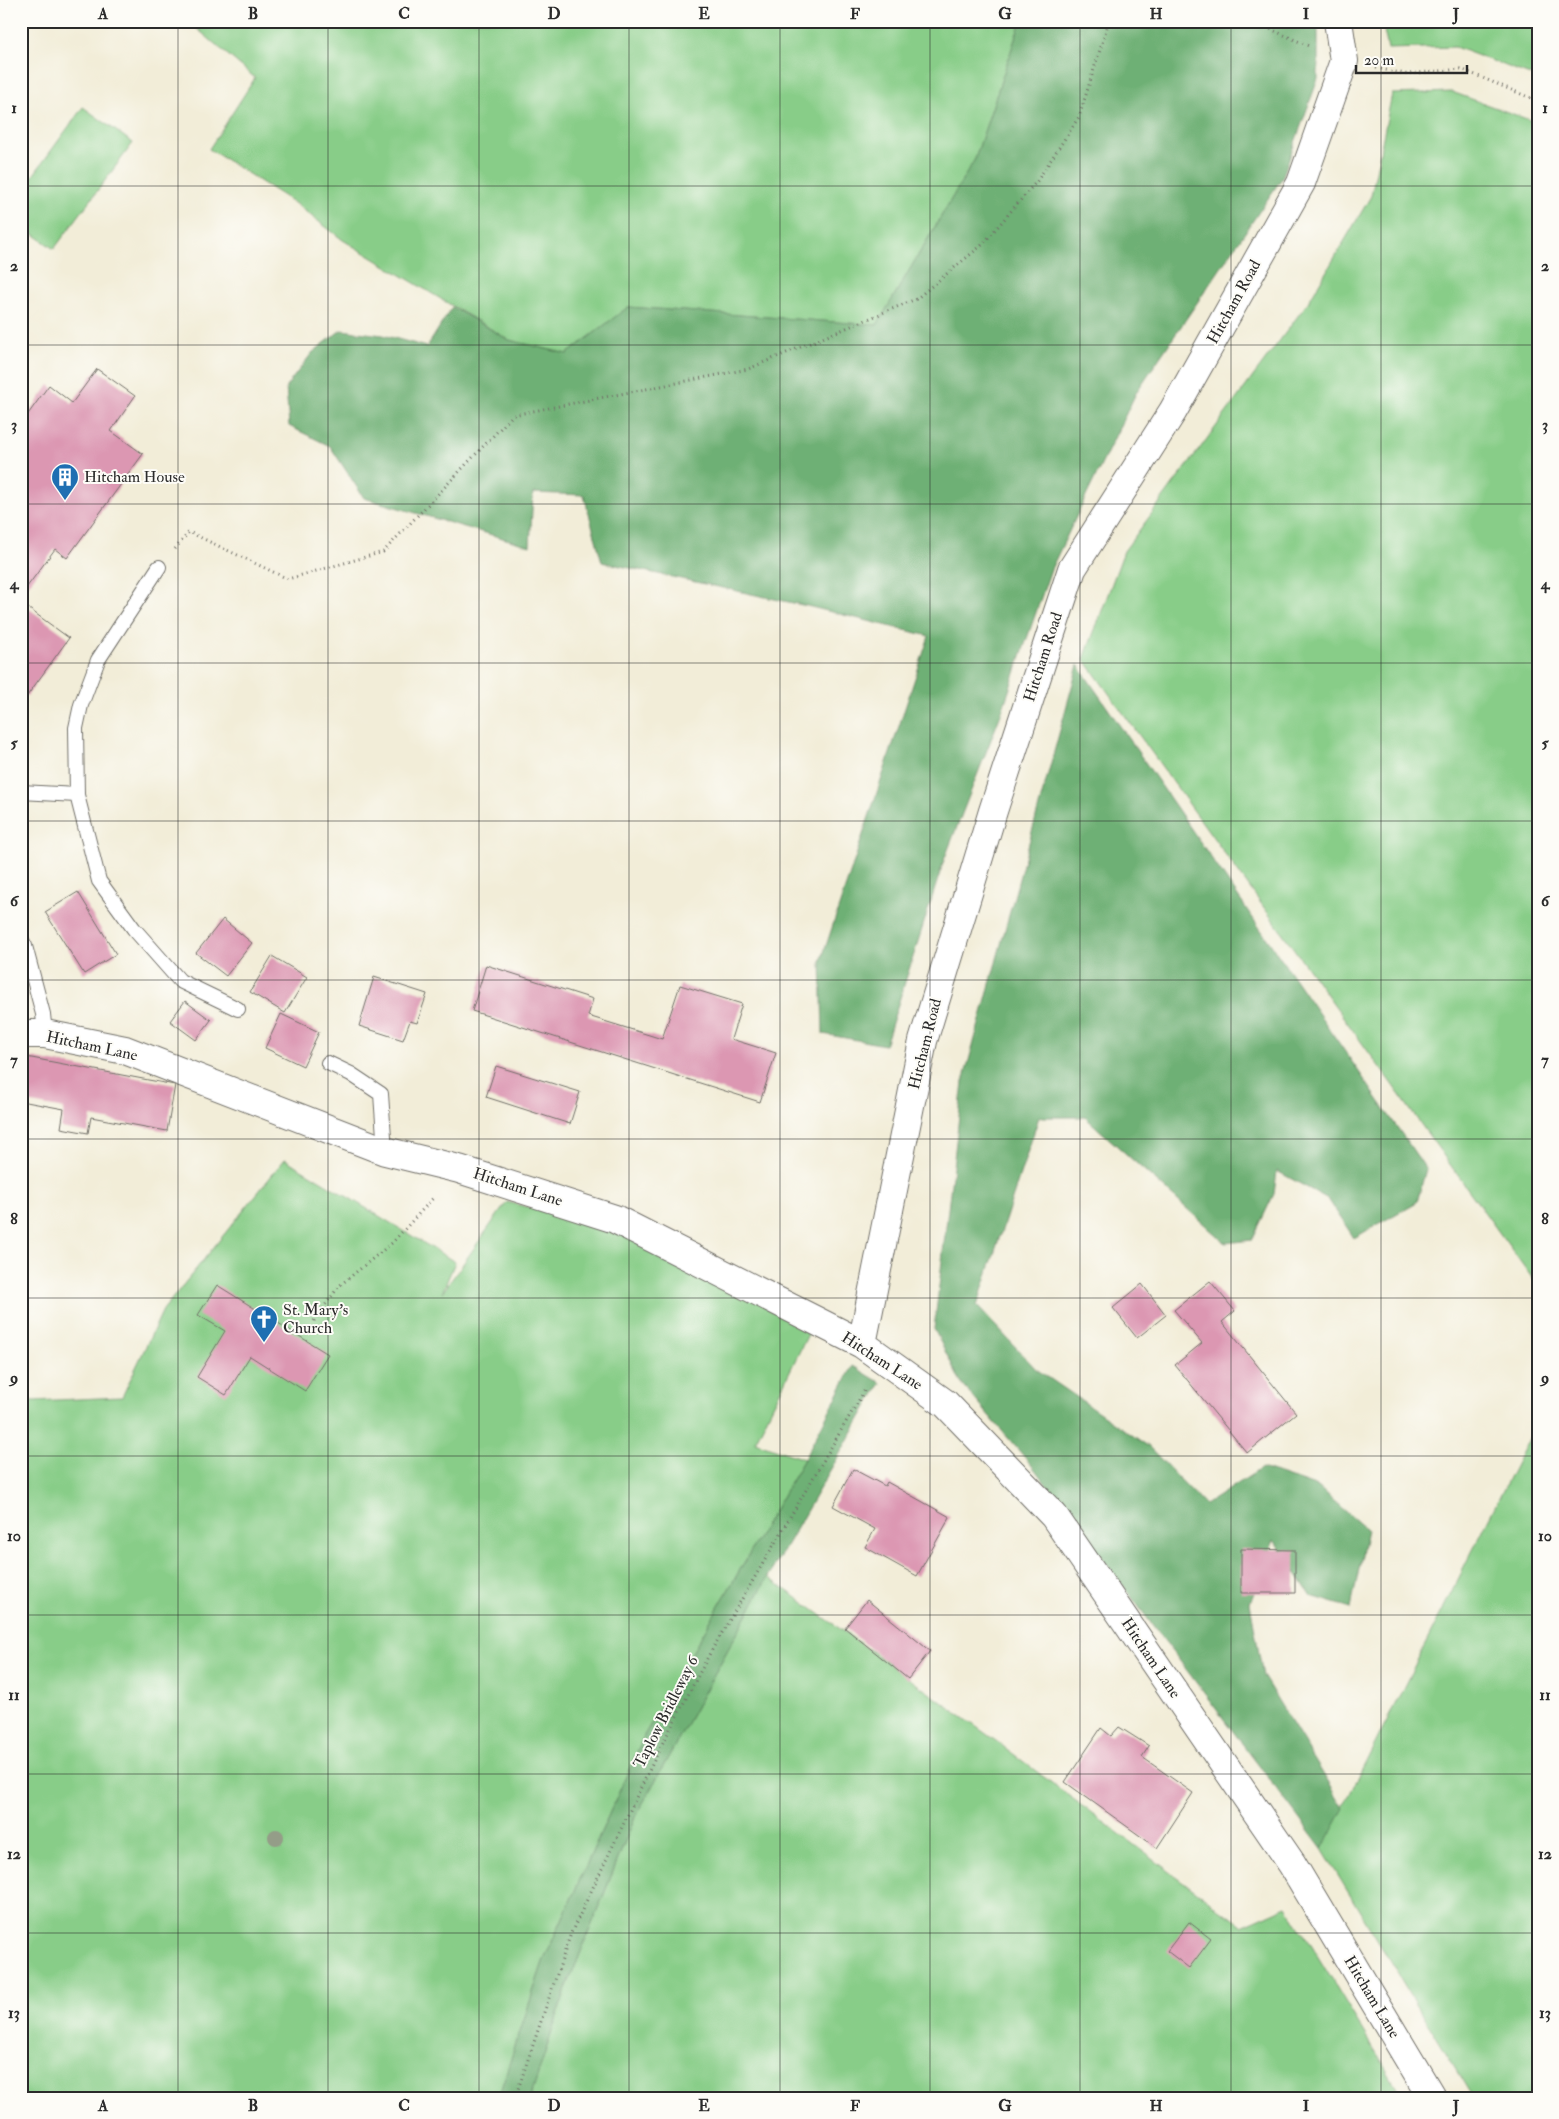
<svg xmlns="http://www.w3.org/2000/svg" width="1559" height="2119" font-family="'IM FELL Double Pica',serif">
<style>
.green{fill:#88cd88;stroke:#5a7c5a}
.forest{fill:#6eb074;stroke:#4c6e50}
.building{fill:#dc97b2}
.lines{fill:none;stroke-linecap:round;stroke-linejoin:round}
.lane-casing{stroke:#716f68;stroke-width:16}
.street-casing{stroke:#716f68;stroke-width:30}
.path{stroke:#716f68;stroke-width:3;stroke-dasharray:1 4;stroke-linecap:butt}
.lane{stroke:#fff;stroke-width:14}
.street{stroke:#fff;stroke-width:28}
.tree{fill:#949d88}
.grid{fill:none;stroke:#2b2b2b;stroke-width:1;stroke-opacity:0.55}
.labels{text-anchor:middle;dominant-baseline:central;stroke-width:4;stroke-linejoin:round;paint-order:stroke}
.street-label{font-size:16px;fill:#2b2b2b;stroke:#fdfcf7}
.poi-label{font-size:16px;fill:#2b2b2b;stroke:#fdfcf7;text-anchor:start}
.neatline{fill:none;stroke:#2b2b2b;stroke-width:2}
.grid-label{font-size:16px;text-anchor:middle;font-weight:bold;fill:#2b2b2b}
</style>
<rect width="100%" height="100%" fill="#fdfcf7"/>
<filter id="ink" filterUnits="userSpaceOnUse"><feTurbulence type="fractalNoise" baseFrequency=".02" numOctaves="2"/><feDisplacementMap in="SourceGraphic" scale="10" xChannelSelector="R" yChannelSelector="G"/><feConvolveMatrix kernelMatrix="1 2 1 2 8 2 1 2 1" color-interpolation-filters="sRGB"/></filter>
<filter id="wash" filterUnits="userSpaceOnUse"><feTurbulence type="fractalNoise" baseFrequency=".0096" numOctaves="4" result="noise"/><feDisplacementMap in="SourceGraphic" scale="20" xChannelSelector="R" yChannelSelector="G"/><feGaussianBlur stdDeviation="1.12" result="paint"/><feColorMatrix in="noise" values="0 0 0 0 0 0 0 0 0 0 0 0 0 0 0 0 0 1.4 0 .05"/><feComposite in="paint" operator="in"/></filter>
<g filter="url(#wash)">
<rect width="100%" height="100%" fill="#f2edd8"/>
<!-- green -->
<path class="green" d="M188,21H1021L975,159L877,325L628,307L567,354L509,340L343,240L293,202L209,149L255,78Z
M1382,21H1538V78L1455,47L1388,49Z
M1452,92L1538,123V1286L1084,659L1124,551L1309,301L1371,196L1392,94Z
M83,107L133,143L54,249L21,225V192Z
M285,1159L455,1262L442,1293L507,1202L611,1227L813,1324L755,1442L804,1459L645,1734L543,1962L498,2098H21V1397L33,1401L122,1397L163,1310Z
M1538,1421V2098H1473L1322,1849Z
M768,1577L996,1741L1242,1926L1287,1906L1404,2098H530L566,1989L634,1819Z"/>
<!-- forest -->
<path class="forest" d="M1021,21H1315L1318,31V79L1282,178L1137,391L1051,569L1001,714L944,860L885,1045L823,1034L821,961L929,636L807,606L602,562L584,495L533,493L530,546L364,498L330,446L289,426L286,387L312,353L341,330L383,335L427,347L452,307L509,340L567,354L628,307L877,325L975,159Z
M1078,665L1426,1169L1417,1202L1354,1238L1328,1199L1277,1171L1274,1194L1252,1240L1225,1243L1085,1117H1039L977,1306L1036,1369L1148,1446L1205,1505L1262,1468L1318,1487L1367,1530L1351,1608L1311,1596L1274,1540L1250,1603L1263,1676L1344,1808L1322,1849L1033,1467L961,1383L934,1329L963,1082Z
M853,1366L881,1383L768,1577L634,1819L566,1989L530,2098H498L543,1962L645,1734L804,1459Z"/>
<g id="blocks">
<!-- building -->
<path class="building" d="M97,369L135,396L111,431L143,454L67,558L55,549L21,595V424L49,385L72,403Z
M21,603L69,638L27,696L21,692Z
M78,892L116,954L84,974L45,912Z
M223,919L252,943L226,976L196,953Z
M272,956L307,977L285,1013L250,992Z
M486,965L593,999L588,1016L662,1039L680,985L742,1004L731,1039L776,1053L760,1102L472,1011Z
M374,977L427,994L417,1023L410,1021L403,1040L359,1026Z
M185,1001L211,1020L196,1040L170,1021Z
M281,1014L319,1032L303,1066L265,1048Z
M21,1056L175,1085L167,1131L91,1117L88,1133L61,1128L64,1109L21,1101Z
M496,1066L580,1092L570,1124L486,1097Z
M1210,1281L1235,1311L1222,1322L1296,1413L1247,1453L1175,1365L1202,1343L1174,1310Z
M1142,1284L1166,1315L1137,1338L1113,1308Z
M217,1285L328,1354L305,1391L250,1356L226,1395L197,1377L225,1331L198,1315Z
M853,1469L885,1486L887,1482L950,1517L917,1576L865,1547L875,1529L833,1506Z
M1241,1549L1295,1550V1593H1241Z
M867,1600L930,1651L908,1679L845,1628Z
M1119,1727L1149,1746L1142,1757L1193,1793L1157,1848L1065,1782L1101,1728L1111,1736Z
M1189,1922L1211,1939L1189,1968L1167,1951Z"/>
</g>
</g>
<g filter="url(#ink)">
<use href="#blocks" fill-opacity="0" stroke="#716f68" stroke-width="1"/>
<g class="lines">
<!-- lane casing -->
<g class="lane-casing">
<path id="lane" d="M159,567L98,660L81,705L76,728L77,795L99,881L134,929L180,981L238,1009
M21,792L77,795
M21,939L25,946L43,1014L45,1034
M328,1063L351,1074L381,1094L385,1151"/>
</g>
<!-- street casing -->
<g class="street-casing">
<path id="street" d="M21,1034H45L125,1050L385,1151L459,1169L615,1219L862,1344L946,1404L1054,1516L1292,1864L1432,2098
M862,1344L923,1041L993,811L1072,569L1173,411L1301,183L1344,61L1338,21"/>
</g>
<!-- path -->
<path class="path" d="M1252,21L1309,46
M1376,68L1406,74L1461,69L1538,101
M175,549L189,532L288,579L383,552L513,415L748,369L916,299L982,245L1037,181L1079,117L1109,21
M314,1321L339,1286L392,1243L434,1197
M515,2098L571,1933L660,1748L709,1655L866,1388"/>
<!-- lane -->
<use href="#lane" class="lane"/>
<!-- street -->
<use href="#street" class="street"/>
</g>
<!-- trees -->
<circle class="tree" cx="276" cy="1837" r="8"/>
</g>
<!-- grid -->
<path class="grid" d="M178,21V2098M328,21V2098M479,21V2098M629,21V2098M780,21V2098M930,21V2098M1080,21V2098M1231,21V2098M1381,21V2098M21,186H1538M21,345H1538M21,504H1538M21,663H1538M21,821H1538M21,980H1538M21,1139H1538M21,1298H1538M21,1456H1538M21,1615H1538M21,1774H1538M21,1933H1538"/>
<!-- icons -->
<defs>
<g id="building-pin" transform="scale(1.4375)"><path d="M0 17L-7.5 6A9.5 9.5 0 1 1 7.5 6Z" fill="#1f6fb2" stroke="#fdfcf7"/><path d="M-4-6H4V6H1V3H-1V6H-4ZM-2.5-4.3h1.7v1.8h-1.7ZM.8-4.3h1.7v1.8H.8ZM-2.5-1h1.7V.8h-1.7ZM.8-1h1.7V.8H.8Z" fill="#fff"/></g>
<g id="church-pin" transform="scale(1.4375)"><path d="M0 17L-7.5 6A9.5 9.5 0 1 1 7.5 6Z" fill="#1f6fb2" stroke="#fdfcf7"/><path d="M-1.2-6h2.4v3.5h3.3v2.4h-3.3V6h-2.4V-.1h-3.3v-2.4h3.3Z" fill="#fff"/></g>
</defs>
<g fill-rule="evenodd">
<use href="#building-pin" x="65" y="477"/>
<use href="#church-pin" x="264" y="1319"/>
</g>
<g class="labels">
<!-- street labels -->
<g class="street-label">
<text transform="translate(1234 302) rotate(-61)">Hitcham Road</text>
<text transform="translate(1043 657) rotate(-72)">Hitcham Road</text>
<text transform="translate(925 1044) rotate(-76)">Hitcham Road</text>
<text transform="translate(92 1046) rotate(12)">Hitcham Lane</text>
<text transform="translate(518 1187) rotate(18)">Hitcham Lane</text>
<text transform="translate(882 1361) rotate(33)">Hitcham Lane</text>
<text transform="translate(1151 1658) rotate(56)">Hitcham Lane</text>
<text transform="translate(666 1712) rotate(-63)">Taplow Bridleway 6</text>
<text transform="translate(1372 1997) rotate(59)">Hitcham Lane</text>
</g>
<!-- poi labels -->
<g class="poi-label">
<text x="84" y="477">Hitcham House</text>
<text x="283" y="1310">St. Mary's<tspan x="283" dy="18">Church</tspan></text>
</g>
</g>
<!-- margin -->
<rect width="1559" height="2119" fill="none" stroke="#fdfcf7" stroke-width="55"/>
<!-- scale -->
<path d="M1356 65v8h111v-8" fill="none" stroke="#2b2b2b" stroke-width="2.5"/>
<text x="1364" y="65" font-size="15" fill="#2b2b2b" stroke="#fdfcf7" stroke-width="4" paint-order="stroke">20 m</text>
<rect x="28" y="28" width="1504" height="2064" class="neatline"/>
<g class="grid-label">
<text x="103" y="19">A</text>
<text x="253" y="19">B</text>
<text x="404" y="19">C</text>
<text x="554" y="19">D</text>
<text x="704" y="19">E</text>
<text x="855" y="19">F</text>
<text x="1005" y="19">G</text>
<text x="1156" y="19">H</text>
<text x="1306" y="19">I</text>
<text x="1456" y="19">J</text>
<text x="14" y="113">1</text>
<text x="1545" y="113">1</text>
<text x="14" y="271">2</text>
<text x="1545" y="271">2</text>
<text x="14" y="430">3</text>
<text x="1545" y="430">3</text>
<text x="14" y="589">4</text>
<text x="1545" y="589">4</text>
<text x="14" y="748">5</text>
<text x="1545" y="748">5</text>
<text x="14" y="906">6</text>
<text x="1545" y="906">6</text>
<text x="14" y="1065">7</text>
<text x="1545" y="1065">7</text>
<text x="14" y="1224">8</text>
<text x="1545" y="1224">8</text>
<text x="14" y="1383">9</text>
<text x="1545" y="1383">9</text>
<text x="14" y="1541">10</text>
<text x="1545" y="1541">10</text>
<text x="14" y="1700">11</text>
<text x="1545" y="1700">11</text>
<text x="14" y="1859">12</text>
<text x="1545" y="1859">12</text>
<text x="14" y="2018">13</text>
<text x="1545" y="2018">13</text>
<text x="103" y="2111">A</text>
<text x="253" y="2111">B</text>
<text x="404" y="2111">C</text>
<text x="554" y="2111">D</text>
<text x="704" y="2111">E</text>
<text x="855" y="2111">F</text>
<text x="1005" y="2111">G</text>
<text x="1156" y="2111">H</text>
<text x="1306" y="2111">I</text>
<text x="1456" y="2111">J</text>
</g>
</svg>
